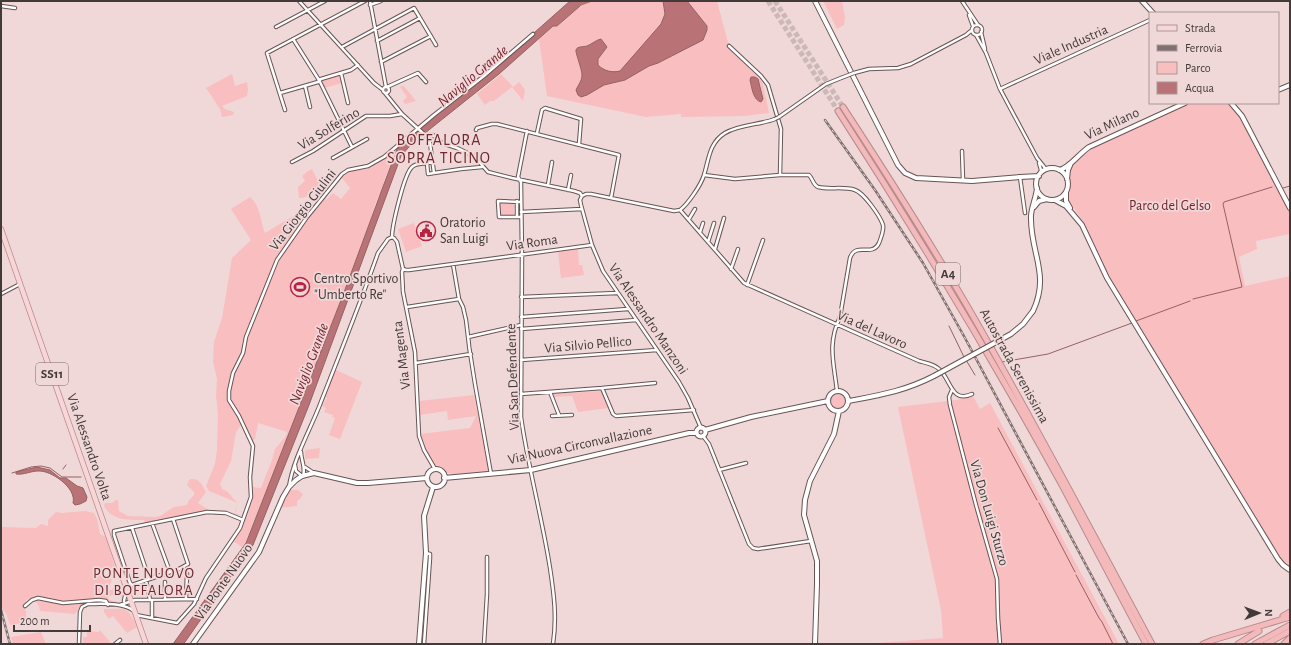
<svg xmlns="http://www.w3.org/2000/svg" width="1291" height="645" font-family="'Alegreya Sans',sans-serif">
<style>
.green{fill:#f9bec0;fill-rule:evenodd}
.water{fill:#b97377;stroke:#956264}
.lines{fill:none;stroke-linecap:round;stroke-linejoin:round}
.stream{stroke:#956264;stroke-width:1}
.canal{stroke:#b97377;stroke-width:2.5}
.highway-tunnel{stroke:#cdb8b8;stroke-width:5;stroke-dasharray:5 2.5;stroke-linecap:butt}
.street-casing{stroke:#685454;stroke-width:4.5}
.secondary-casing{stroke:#685454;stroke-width:6}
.primary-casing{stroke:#b68c8e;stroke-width:6}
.highway-casing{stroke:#b68c8e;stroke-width:7}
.street{stroke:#fff;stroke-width:2.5}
.secondary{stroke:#fff;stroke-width:4}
.primary{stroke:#f8d5d6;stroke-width:4.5}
.highway{stroke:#f4b9bb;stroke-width:5}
.rail-casing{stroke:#7f7171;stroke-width:2.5}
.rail{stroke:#f0d8d8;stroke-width:1;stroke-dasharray:3;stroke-linecap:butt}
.street-bridge-casing{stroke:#685454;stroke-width:4.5;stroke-linecap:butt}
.secondary-bridge-casing{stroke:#685454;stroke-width:6;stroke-linecap:butt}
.street-bridge{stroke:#fff;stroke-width:2.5}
.secondary-bridge{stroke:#fff;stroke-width:4}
.labels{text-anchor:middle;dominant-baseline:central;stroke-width:3.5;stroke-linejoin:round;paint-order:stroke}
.shield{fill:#f0d8d8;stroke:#766969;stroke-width:1}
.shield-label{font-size:13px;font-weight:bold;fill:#423939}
.street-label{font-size:14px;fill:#423939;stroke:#f0d8d8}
.park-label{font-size:14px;fill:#731e2b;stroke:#f0d8d8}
.poi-label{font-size:14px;fill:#423939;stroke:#f0d8d8;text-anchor:start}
.water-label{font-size:15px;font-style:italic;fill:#78232f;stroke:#f0d8d8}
.neighbourhood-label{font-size:15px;letter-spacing:1px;fill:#6e2830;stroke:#f0d8d8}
.quarter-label{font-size:16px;letter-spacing:1px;fill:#6e2830;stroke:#f0d8d8}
</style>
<rect width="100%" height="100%" fill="#f0d8d8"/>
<!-- green -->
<path class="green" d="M594,1H717L729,46L728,48L761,80L763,84L769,113L744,116L681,117V114L646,117L547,96L539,39L553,26H558L580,6Z
M823,1H842L845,17L844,25L837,29Z
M232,74L235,86L247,82L248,90L247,96L222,106L225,109L234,112L233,115L222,117L220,109L206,88Z
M501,74L513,87L519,82L525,90L523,101L512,87L494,101H490L485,105L477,94Z
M340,75L342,83L324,88L321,82L322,80Z
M403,85L416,101L405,104L403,101L407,97L400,87Z
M1188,103H1234L1290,211V234L1256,241L1257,249L1239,257L1245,286L1290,276V568L1279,558L1112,283L1104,268L1085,224L1068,200L1067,193L1069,184V173L1074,161L1082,153L1099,143Z
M395,151L384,181L382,192L378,197L375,205L369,225L299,409L245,543L242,547L233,541L245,516L234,514L238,503L209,491L206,486L215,464L217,450L218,414L216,396L217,379L213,362L214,342L222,318L232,258L251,240L231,209L250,197C261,206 260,221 265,233L300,212L307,216L323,197L327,199L333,193L341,199L350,188L342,178L343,175L349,171L367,169ZM258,423L287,432L286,436L275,449L272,460L261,488L253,487C248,472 256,456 253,441L255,439ZM241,425L252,447L250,496L243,515L235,514L238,503C231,498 231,492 222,489L220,484L231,461L236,432Z
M312,169L319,183C315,191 309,198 299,198L298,187L305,181L302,176L308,171Z
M500,203H514V215L500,216Z
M414,223L422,246L406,252L398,229Z
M578,249L579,265H582L584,275L561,278L558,252Z
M336,370L362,382L340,439L329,435L335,418L332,417L333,415L324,412L326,408L322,406L327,398L325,397L329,389L328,388Z
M602,391L609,408L578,412L572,396L554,397L552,394Z
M830 401a8 8 0 1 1 16 0a8 8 0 1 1-16 0Z
M474,395L489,470L488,472C477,472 464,475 454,474C435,473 423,450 420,434L470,428L476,416L448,420L447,411L419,415V401Z
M973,396L980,409L990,403L1119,644H864L943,638L941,610L898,407L956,400Z
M320,448L319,458L305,459V450Z
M191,479C200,478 202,485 206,492L198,503L209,510L145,524L144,520C129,520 112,521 104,506L105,503H112L116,500H118L119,511L128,516L154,517L160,516L174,507L187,505L189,500L194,495V492L187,485L189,480Z
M291,490H298L303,494L300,499L297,501V506L279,508Z
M85,511L94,513L97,519L100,534L106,537L115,567L104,570L103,573L105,576L109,577L112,580L110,585L106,587L107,590H112L115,586H117L120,591L108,597L109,600L118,602L117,603H109L105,600L83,602L75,614L40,611L39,606L36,602L35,598L26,600V604L22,606L26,611V622L10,625L6,613L3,610L1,603V527L36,528L41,524L48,526V520L56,512L62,513Z
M104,609C126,609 127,605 137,627L127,633L113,616L109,619L104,612Z
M100,630L110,642L108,644H83V637H87V631L99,632Z
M41,632L46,644H13L11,637Z"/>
<!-- water -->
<path class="water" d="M570,1H583L580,6L557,26H553L499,74L415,141L408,148L401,156L309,405L253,545L185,642L183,644H173L246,543L343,295L397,149L429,120L491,71Z
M663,1H687L707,26V30L703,40L658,63L649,66L625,80L604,85L587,95L581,97L578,95L576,90C578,85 582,81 582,75C582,69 575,52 576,50C577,46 584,47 587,46C592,44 596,40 601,39L607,47L598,59V65C604,71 612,73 620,71L661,24L665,14Z
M751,77H755L758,79L763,99L761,102C753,100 752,88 750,80Z
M37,467L50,470L60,478H66L77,486L83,488L87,497L86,501L80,504L75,505L73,503C77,488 51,470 38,471C31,471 24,475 16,474V472Z"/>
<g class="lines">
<!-- stream -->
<path class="stream" d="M1283,188L1290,186
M1193,299L1242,287L1223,204L1224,202L1272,187
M1136,321L1190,301
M949,326L964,357
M966,360L975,375
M1002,362L1048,354L1132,323
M998,428L1037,500
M63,469L66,465
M12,473L31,467L41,466L50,468L62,477H81
M1039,503L1075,572
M1076,575L1099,618L1102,622L1113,644
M997,628L999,644"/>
<!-- canal -->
<path class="canal" d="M579,5L590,1"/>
<!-- highway-tunnel -->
<path class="highway-tunnel" d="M768,1L838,111
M775,1L843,107"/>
<!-- street casing -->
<g class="street-casing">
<path id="street" d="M299,1L374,83L383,90
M370,1L386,87
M962,1L978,25
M370,5L381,1
M1,6L15,8
M969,15L973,26
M972 30a5 5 0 1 1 10 0a5 5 0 1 1-10 0Z
M276,27L325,1
M981,32L985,49
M976,35L986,53L1000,89L1037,158L1045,168L1048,169
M293,39L319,80L352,147
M377,41L420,18
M729,46L761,76L768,85L781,129L780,175
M342,47L414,8L436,45
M381,62L431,36
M341,73L348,103
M854,73L869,69L898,68L911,64L966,35L972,30
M305,86L310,107
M387,87L418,73L426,82
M383 90a3 3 0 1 1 6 0a3 3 0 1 1-6 0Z
M1000,89L1150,20
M280,93L318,82L321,79L351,70L358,65
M385,93L402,114L425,135H433L442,143L457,148L474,156L488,172L512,178L574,191L580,193L582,196L586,194H591L674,211L680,210
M285,110L267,53L365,1
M779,117L826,84L841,78
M476,130L477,128L492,124H497L619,155L611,198
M527,131L518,177L521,182L522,257L521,417C528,467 542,517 550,568C554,594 557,618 553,644
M537,133L542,110L545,108L581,119L579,144
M430,143L434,173L428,174L427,163L433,162
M962,151L963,180
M333,158L367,139
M292,162L313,151L366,116H390L402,114
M1039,163L1041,170L1040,174
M434,173L461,169L482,167
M704,175L735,179L780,175H809C813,179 813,185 818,187C830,190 843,186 855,190C864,193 880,216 883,225C884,230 881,238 879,243C872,258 856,241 850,258L840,317C827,344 834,363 837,391
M1020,177L1025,213
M548,185L552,162
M568,190L571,175
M582,196L580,200L581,205L592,245L603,271L679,382L688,398L701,428
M517,201V217
M521,202L498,201L499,217H521
M680,210L744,283L919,361C926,363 934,364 939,369C951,379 951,404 972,394
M680,210C688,204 701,185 704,175C709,159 709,143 725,133C740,124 760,125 775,119
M521,212L582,209
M689,219L695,209
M700,232L703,223
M392,237L394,238L397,242L403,269L402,272L403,292L415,352L419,436L424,450L435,469
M392,237C392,226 404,174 412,167C416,163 422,164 427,163
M708,242L714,223
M715,249L724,218
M453,264L459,299L463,307L466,320L469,345
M403,269L406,270H409L592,245
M731,269L738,249
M747,285L763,240
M1,294L20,284
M521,297L617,293
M407,307L459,299
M521,317L628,309
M521,329L636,320
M468,337L521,325
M469,346L475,384L491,474
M521,360L657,350
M416,363L471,354
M602,388L655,383
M952,390L949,397L950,405L976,505L997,579L998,618L1000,644
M550,392L559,415
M521,394L602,388L613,414L616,416L694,410
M552,416L572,415
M703,436L709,444L749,544L753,548L758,549L811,541
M301,452C301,461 306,467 303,476
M295,465L296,471L302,476
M305,467L314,473
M719,470L746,463
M289,487C293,460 309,432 319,407C339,356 360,304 378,253L388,239L392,237
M173,519L188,564L179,569L132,585L130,583L114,535V531L207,512L226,513L243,520
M152,523L170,572
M132,528L149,579
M146,580L150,600
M186,598L187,574
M165,599V582
M152,600V618
M124,601L126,591
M120,605L135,600L197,599
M25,606L32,600L38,598L63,603L99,600L106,601L108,605
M136,615L177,623L194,604L206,578L240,528L251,497L250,477L253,446L239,416L229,400V391L233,373L243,353L246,337L277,260L307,217L342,174L348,170L368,166L384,157L434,115L484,76L533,34
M79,644L80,612L82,607L88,604C102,604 123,602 134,611
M115,644L120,640
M424,644L430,558V554L426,553
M484,644L487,594V557"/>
</g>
<!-- secondary casing -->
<g class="secondary-casing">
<path id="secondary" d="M815,1L898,165L905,173L916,178L972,181L1020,177L1039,176
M1142,1L1153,13
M1278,90L1290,85
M1231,103L1242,116L1290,208
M1036 184a16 16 0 1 1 32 0a16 16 0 1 1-32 0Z
M1059,170C1068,169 1080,153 1089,147L1185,103
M1067,179L1068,170L1071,163
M1066,192V201L1070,208
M1055,200L1066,206L1082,225L1107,278L1278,559L1283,565L1290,570
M1034,207L1039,201L1047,199
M1033,311C1050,275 1031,254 1031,219C1030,210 1036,199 1037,188
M828 401a10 10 0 1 1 20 0a10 10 0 1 1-20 0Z
M849,401C880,395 905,391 934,376
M696.5 432a4.5 4.5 0 1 1 9 0a4.5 4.5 0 1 1-9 0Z
M705,430L751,417L828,401
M427 478a9 9 0 1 1 18 0a9 9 0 1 1-18 0Z
M444,478L531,470L689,433H696
M193,644L259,552L283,497L289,487L296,480L302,476L314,473L357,483H368L427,478
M419,644L426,553L424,516L433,487
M815,644L817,584V561L804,515L805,500L810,481L834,434L839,411"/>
</g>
<!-- primary casing -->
<g class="primary-casing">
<path id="primary" d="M1,229L146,644"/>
</g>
<!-- highway casing -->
<g class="highway-casing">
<path id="highway" d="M843,107C888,176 932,245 973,316C1035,424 1093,534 1152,644
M838,111C917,233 992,358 1062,485C1090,538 1118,591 1146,644
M1283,616L1290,612
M1203,644L1213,640L1290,617
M1238,644L1259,631
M1255,644L1290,625
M1266,644L1290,631
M1284,644L1290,638"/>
</g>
<!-- street -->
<use href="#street" class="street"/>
<!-- secondary -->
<use href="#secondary" class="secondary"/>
<!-- primary -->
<use href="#primary" class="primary"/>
<!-- highway -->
<use href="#highway" class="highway"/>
<!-- rail casing -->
<g class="rail-casing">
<path id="rail" d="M825,120L875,190L923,263L965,338L1128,644
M1,610L10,644"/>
</g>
<!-- rail -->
<use href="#rail" class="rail"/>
<!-- street-bridge casing -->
<g class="street-bridge-casing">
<path id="street-bridge" d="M841,78L854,73
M775,119L779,117"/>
</g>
<!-- secondary-bridge casing -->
<g class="secondary-bridge-casing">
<path id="secondary-bridge" d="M934,376L1011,334L1023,324L1033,311"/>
</g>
<!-- street-bridge -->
<use href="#street-bridge" class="street-bridge"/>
<!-- secondary-bridge -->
<use href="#secondary-bridge" class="secondary-bridge"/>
</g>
<!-- icons -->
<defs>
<g id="civic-ring" transform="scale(1)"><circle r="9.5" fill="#f0d8d8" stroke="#b62441" stroke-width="1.5"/><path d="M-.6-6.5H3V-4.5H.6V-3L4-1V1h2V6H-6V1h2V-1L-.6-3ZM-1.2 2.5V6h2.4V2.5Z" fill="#b62441"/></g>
<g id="stadium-ring" transform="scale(1)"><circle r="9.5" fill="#f0d8d8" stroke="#b62441" stroke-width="1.5"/><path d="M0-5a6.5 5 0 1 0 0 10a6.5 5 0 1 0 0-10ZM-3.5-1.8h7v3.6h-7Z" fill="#b62441"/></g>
</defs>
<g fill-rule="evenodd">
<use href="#civic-ring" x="426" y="231"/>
<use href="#stadium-ring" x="300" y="287"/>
</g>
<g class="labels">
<!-- shield labels -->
<g class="shield">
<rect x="936" y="263" width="24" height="22" rx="3"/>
<rect x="36" y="363" width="32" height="22" rx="3"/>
</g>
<g class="shield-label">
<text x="948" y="274">A4</text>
<text x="52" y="374">SS11</text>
</g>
<!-- street labels -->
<g class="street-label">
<text transform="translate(1071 45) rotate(-24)">Viale Industria</text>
<text transform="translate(1112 124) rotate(-25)">Via Milano</text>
<text transform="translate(329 129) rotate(-31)">Via Solferino</text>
<text transform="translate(303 210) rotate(-52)">Via Giorgio Giulini</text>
<text transform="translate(532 243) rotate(-8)">Via Roma</text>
<text transform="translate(648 319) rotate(56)">Via Alessandro Manzoni</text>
<text transform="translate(872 330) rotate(24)">Via del Lavoro</text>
<text transform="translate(588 345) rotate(-5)">Via Silvio Pellico</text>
<text transform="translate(402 355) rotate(-97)">Via Magenta</text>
<text transform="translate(1014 366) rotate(61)">Autostrada Serenissima</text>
<text transform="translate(513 377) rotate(-92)">Via San Defendente</text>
<text transform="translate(580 445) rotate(-12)">Via Nuova Circonvallazione</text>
<text transform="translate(89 447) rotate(71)">Via Alessandro Volta</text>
<text transform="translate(989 513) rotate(74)">Via Don Luigi Sturzo</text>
<text transform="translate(224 582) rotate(-55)">Via Ponte Nuovo</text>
</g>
<!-- park labels -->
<g class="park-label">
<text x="1170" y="206">Parco del Gelso</text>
</g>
<!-- poi labels -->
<g class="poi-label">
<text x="440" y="223">Oratorio<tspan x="440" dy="16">San Luigi</tspan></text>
<text x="314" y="279">Centro Sportivo<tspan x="314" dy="16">"Umberto Re"</tspan></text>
</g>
<!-- water labels -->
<g class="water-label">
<text transform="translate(473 76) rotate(-40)">Naviglio Grande</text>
<text transform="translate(309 364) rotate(-69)">Naviglio Grande</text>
</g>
<!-- neighbourhood labels -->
<g class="neighbourhood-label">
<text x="144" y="573">PONTE NUOVO<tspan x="144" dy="17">DI BOFFALORA</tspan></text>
</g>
<!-- quarter labels -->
<g class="quarter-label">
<text x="439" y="140">BOFFALORA<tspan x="439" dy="18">SOPRA TICINO</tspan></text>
</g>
</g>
<!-- border -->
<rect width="1291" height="645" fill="none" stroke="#423939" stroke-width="4"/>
<!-- legend -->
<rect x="1149" y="12" width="130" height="92" fill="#f0d8d8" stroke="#aa9898"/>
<rect x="1157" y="25" width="20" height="6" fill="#f8d5d6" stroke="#aa9898"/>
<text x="1185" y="32" font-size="12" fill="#423939">Strada</text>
<rect x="1157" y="45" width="20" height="6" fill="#7f7171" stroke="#aa9898"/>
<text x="1185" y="52" font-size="12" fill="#423939">Ferrovia</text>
<rect x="1157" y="62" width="20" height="12" fill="#f9bec0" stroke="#aa9898"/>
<text x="1185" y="72" font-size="12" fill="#423939">Parco</text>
<rect x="1157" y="82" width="20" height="12" fill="#b97377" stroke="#aa9898"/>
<text x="1185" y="92" font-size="12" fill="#423939">Acqua</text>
<!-- north arrow -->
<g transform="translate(1259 613) rotate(89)" stroke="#f0d8d8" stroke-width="3" paint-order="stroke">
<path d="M0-3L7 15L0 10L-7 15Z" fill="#423939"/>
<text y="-6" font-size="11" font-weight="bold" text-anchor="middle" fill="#423939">N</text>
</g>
<!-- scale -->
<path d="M14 625v6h76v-6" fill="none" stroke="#423939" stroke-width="2"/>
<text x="20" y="625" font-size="12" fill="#423939" stroke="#f0d8d8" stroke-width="3" paint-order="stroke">200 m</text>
</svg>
